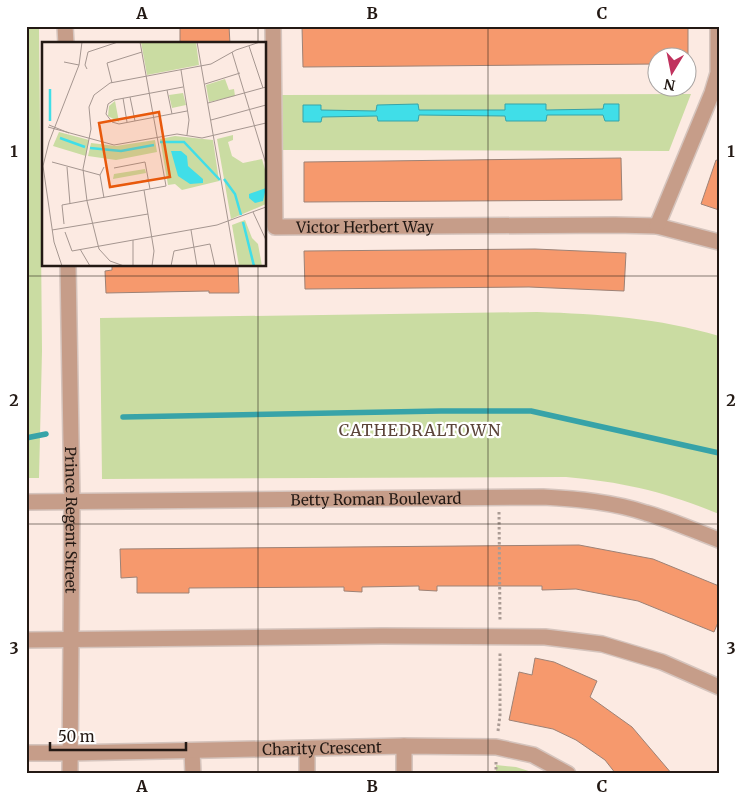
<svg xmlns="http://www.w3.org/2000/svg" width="745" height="800" font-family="Merriweather,serif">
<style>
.green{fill:#cadca2}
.water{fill:#40dee8;stroke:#37a3a8}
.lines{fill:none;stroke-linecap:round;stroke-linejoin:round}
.stream{stroke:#37a3a8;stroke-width:5.5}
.building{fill:#f6996d;stroke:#9d8276}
.minor-casing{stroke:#d5c4bd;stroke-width:18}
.path{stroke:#aa9b94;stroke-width:3;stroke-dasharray:2.5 2.5;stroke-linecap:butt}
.minor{stroke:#c69d89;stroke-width:15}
.grid{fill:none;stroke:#231914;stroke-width:1;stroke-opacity:0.55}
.labels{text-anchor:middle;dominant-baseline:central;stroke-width:4.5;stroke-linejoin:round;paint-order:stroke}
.street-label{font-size:15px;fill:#231914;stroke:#fff}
.neighbourhood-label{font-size:16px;letter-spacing:1px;fill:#5b4439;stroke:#fff}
.inset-river{fill:none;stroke:#40dee8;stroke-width:2.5}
.inset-road{fill:none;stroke:#a59690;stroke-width:1}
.view{fill:#e8590c;fill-opacity:0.15;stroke:#e8590c;stroke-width:2.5}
.inset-edge{fill:none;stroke:#231914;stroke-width:2.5}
.neatline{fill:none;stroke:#231914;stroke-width:2}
.grid-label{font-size:16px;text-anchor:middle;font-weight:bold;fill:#231914}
</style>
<rect width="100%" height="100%" fill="#fceae2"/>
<!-- green -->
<path class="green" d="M26,26H39L42,351L39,478H26Z
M691,94L669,151L283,150L282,95Z
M537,312C599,314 659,318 719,336V514C666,492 623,482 566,477L102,479L100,318Z
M496,765L516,767L538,774H496Z"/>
<!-- water -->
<path class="water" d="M418,104L419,110H505V104H546V110L603,109L604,104H619V121H605L603,115H547L546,121H506L505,116L419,115L418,121H378L377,116L322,117L321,122H303V105H321V110L376,111L377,105Z"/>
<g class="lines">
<!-- stream -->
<path class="stream" d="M123,417L441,411H531L719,453
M26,438L46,434"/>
</g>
<!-- building -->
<path class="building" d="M180,26H229L230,44H180Z
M302,26H688V58H658V64L303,67Z
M621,158L622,200L304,202V162Z
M716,160L719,161V210L701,204Z
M535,249L626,253L624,291L529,287L305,289L304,251Z
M112,265H238L239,293H209V291L106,293L105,271L112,270Z
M579,545L653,559L719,586V620L714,632L638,601L576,589L542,590V586H437V591L419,590V586L362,587V592L344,591V587L189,588V593H137V577L121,578L120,549Z
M535,658L554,662L597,681L590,697L632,727L672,774H616L605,760L576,740L553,729L509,720L519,672L532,675Z"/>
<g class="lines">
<!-- minor casing -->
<g class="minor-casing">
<g id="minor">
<path d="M65,26L66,44"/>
<path id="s1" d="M273,26L275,227L615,225L657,226L719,242"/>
<path d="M657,226L712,93L718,73V26"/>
<path id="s2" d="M68,265L72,501L70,774"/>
<path id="s3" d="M26,502L543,497C578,499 613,502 646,513C671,520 695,531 719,540"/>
<path d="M26,640L382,636L545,637L602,644L662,662L719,687"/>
<path d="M404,746V774"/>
<path d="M307,749V774"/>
<path d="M192,751L193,774"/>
<path id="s4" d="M26,753H69L404,746L496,747L533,755L568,774"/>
</g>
</g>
<!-- path -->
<path class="path" d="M499,512L500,621
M498,731L500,715V652
M496,762V774"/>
<!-- minor -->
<use href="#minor" class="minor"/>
</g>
<!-- grid -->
<path class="grid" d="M258,26V44M488,26V774M258,265V774M26,276H719M26,524H719"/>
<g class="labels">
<!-- street labels -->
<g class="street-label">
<text stroke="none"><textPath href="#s1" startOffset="291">Victor Herbert Way</textPath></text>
<text stroke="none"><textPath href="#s3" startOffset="350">Betty Roman Boulevard</textPath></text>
<text stroke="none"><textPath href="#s2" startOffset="255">Prince Regent Street</textPath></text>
<text stroke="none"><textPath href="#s4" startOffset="296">Charity Crescent</textPath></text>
</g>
<!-- neighbourhood labels -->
<g class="neighbourhood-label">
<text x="420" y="430">CATHEDRALTOWN</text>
</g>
</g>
<!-- overview -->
<g transform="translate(42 42)">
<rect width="224" height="224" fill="#fceae2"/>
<path d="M99,0H154L157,23L105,33ZM183,37L187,48L192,47L193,54L167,60L164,43ZM141,51L144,63L130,66L127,53ZM73,59L77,80L66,74L67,64ZM17,90L47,98L44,114L11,104ZM191,93V98L186,100L190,114L201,121L220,117L224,131V162L189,177L175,97ZM133,94L171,98L177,139L140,148L133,142L126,143L118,97ZM113,98L115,110L74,118L46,114L49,101L74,104ZM103,127L104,131L71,137L72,132ZM203,178L210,196L216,202L220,224H197L190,183Z" fill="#cadca2"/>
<path d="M129,109H139L145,114L146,124L161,137V141L148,142L136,134ZM224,146L221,159L213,161L207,156V152Z" fill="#40dee8"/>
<path class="inset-river" d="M8,79V47M18,96L43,105M118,100H142L178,138M48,106L79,109L112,103M182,137L193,152L199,173M201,180L212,224"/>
<path class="inset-road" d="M155,0L194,224M207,4L221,46M190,10L224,122M22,20L37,23M45,27L43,23L46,10L76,0M139,28L147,78L145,93M70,41L65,21L100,10M163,42L198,31M141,45L72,58L66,62L64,72L70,80L77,82L145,69M125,48L130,72M88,55L93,79M81,56L85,80M166,61L224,45M169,78L224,63M7,83L27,91M6,85L72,103L135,92L160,96L224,81M10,120L58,133M25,125L28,162M72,126L103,120L108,147M70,145L106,138M102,148L112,209L110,224M62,156L58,133L62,125M211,170L224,198M22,182L20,163L124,144L98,0M10,188L106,172M149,188L155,224M23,190L30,209L175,183L224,165M91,198V224M38,207L48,224M20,224L12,200L1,124L7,100L37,23L40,0M82,224L68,219L57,207L45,159L41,127L49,87L47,65L52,53L68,41L169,22L194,8L218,0M129,224L132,209L168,202L173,224"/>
<path class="view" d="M117,70L128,135L68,145L57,81Z"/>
<rect width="224" height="224" class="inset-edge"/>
</g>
<!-- border -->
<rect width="745" height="800" fill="none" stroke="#ffffff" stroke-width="55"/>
<!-- north arrow -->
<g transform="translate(672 72) rotate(190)"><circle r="24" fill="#ffffff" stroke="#a7a3a1"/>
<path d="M0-4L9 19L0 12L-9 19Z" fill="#c0325d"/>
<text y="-8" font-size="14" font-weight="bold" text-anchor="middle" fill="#231914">N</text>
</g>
<!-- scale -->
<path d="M50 742v8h136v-8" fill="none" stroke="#231914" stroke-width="2.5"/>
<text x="58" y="742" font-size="15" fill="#231914" stroke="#ffffff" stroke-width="4" paint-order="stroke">50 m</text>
<rect x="28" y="28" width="690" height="744" class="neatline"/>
<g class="grid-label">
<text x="142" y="19">A</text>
<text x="372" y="19">B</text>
<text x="602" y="19">C</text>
<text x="14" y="157">1</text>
<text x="731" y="157">1</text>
<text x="14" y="406">2</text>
<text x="731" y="406">2</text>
<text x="14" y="654">3</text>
<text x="731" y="654">3</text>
<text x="142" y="792">A</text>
<text x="372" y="792">B</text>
<text x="602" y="792">C</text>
</g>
</svg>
